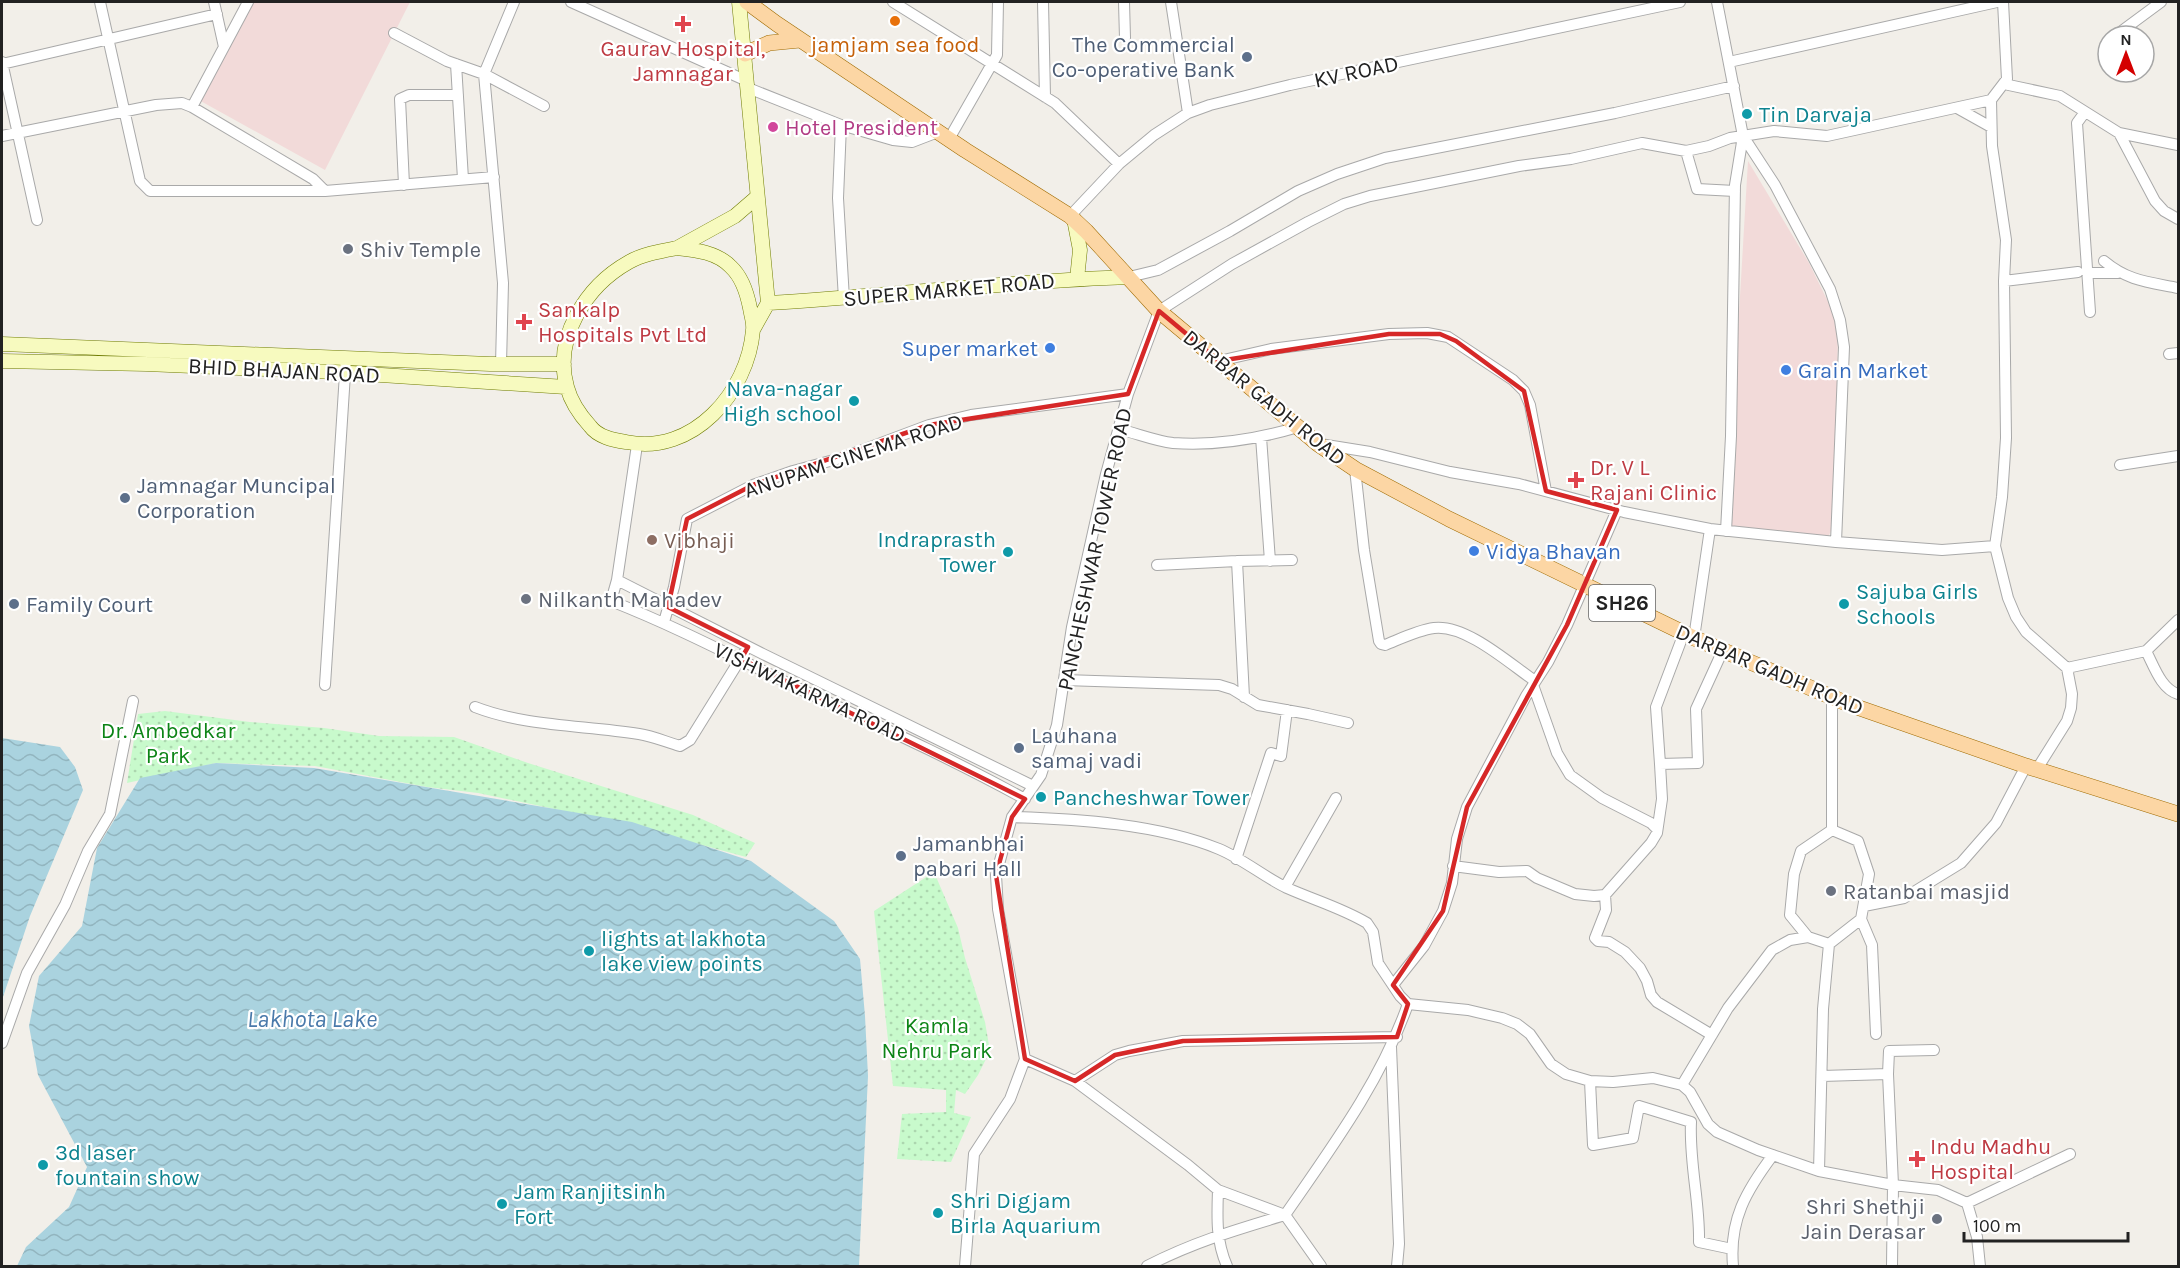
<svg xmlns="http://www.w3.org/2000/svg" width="2180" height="1268" font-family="Karla,sans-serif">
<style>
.commercial{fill:#f2dad9}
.park{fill:url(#park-dots)}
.water{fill:url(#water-waves)}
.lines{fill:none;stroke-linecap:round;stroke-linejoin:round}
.street-casing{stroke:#a9a9a9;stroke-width:12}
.secondary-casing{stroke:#707d05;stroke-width:15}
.primary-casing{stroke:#a06b00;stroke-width:16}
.street{stroke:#fff;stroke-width:10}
.secondary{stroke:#f7fabf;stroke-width:14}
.primary{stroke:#fcd6a4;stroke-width:15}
.marked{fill:none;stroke:#d62828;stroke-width:4.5;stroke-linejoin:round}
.food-dot{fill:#e8710a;stroke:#fff;stroke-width:2}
.health-dot{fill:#e0444e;stroke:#fff;stroke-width:2}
.service-dot{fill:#5c6f8a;stroke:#fff;stroke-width:2}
.culture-dot{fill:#0f9aa8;stroke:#fff;stroke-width:2}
.hotel-dot{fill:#d1479c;stroke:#fff;stroke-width:2}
.worship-dot{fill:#6b7280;stroke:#fff;stroke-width:2}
.shop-dot{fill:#3f7fe0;stroke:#fff;stroke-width:2}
.education-dot{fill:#8d6e63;stroke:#fff;stroke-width:2}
.labels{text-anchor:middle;stroke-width:4.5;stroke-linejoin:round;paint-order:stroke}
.shield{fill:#fff;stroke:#646464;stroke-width:1.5}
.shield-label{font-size:21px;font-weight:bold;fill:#222}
.food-label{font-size:22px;fill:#c56008;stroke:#fff}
.service-label{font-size:22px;fill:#4e5e75;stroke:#fff;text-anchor:start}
.health-label{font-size:22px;fill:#be3a42;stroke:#fff;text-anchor:start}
.street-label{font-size:22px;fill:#222;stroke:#fff}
.culture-label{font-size:22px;fill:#0d838f;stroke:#fff;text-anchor:start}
.hotel-label{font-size:22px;fill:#b23c85;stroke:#fff;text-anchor:start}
.worship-label{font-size:22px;fill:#5b616d;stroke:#fff;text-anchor:start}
.shop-label{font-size:22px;fill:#366cbe;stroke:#fff;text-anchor:start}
.education-label{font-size:22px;fill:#785e54;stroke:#fff;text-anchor:start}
.park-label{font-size:22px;fill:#0c8416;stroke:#fff}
.water-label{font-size:24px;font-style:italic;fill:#4a7aab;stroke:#fff}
</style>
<defs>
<pattern id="park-dots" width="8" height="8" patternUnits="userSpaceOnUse" patternTransform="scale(1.5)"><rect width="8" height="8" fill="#c8facc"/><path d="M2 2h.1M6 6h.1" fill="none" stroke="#acd6af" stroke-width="1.8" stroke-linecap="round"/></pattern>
<pattern id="water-waves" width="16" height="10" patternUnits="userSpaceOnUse" patternTransform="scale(1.5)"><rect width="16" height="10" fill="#aad3df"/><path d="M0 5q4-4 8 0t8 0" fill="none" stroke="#92b5bf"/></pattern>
</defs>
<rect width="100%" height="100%" fill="#f2efe9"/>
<!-- commercial -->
<path class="commercial" d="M253,2H410L325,170L197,99Z
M1748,161L1809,263L1838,322L1836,478L1832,529L1828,537L1726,533Z"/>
<!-- park -->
<path class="park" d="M165,711L250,722L324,728L379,736L454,737L528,763L693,815L755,843L746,857L621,823L478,793L427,787L315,766L216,763L127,783L138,714Z
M934,872L958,928L965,958L985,1022L990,1051L978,1075L965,1094L956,1090L954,1113L971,1117L951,1162L897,1159L902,1114L946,1112V1090L893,1086L874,911Z"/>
<!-- water -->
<path class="water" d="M2,738L60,747L75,767L83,790L30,916L2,1000Z
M216,763L314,768L632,822L751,861L834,921L860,959L865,1016L868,1076L859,1266H17L26,1247L69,1207L87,1167L38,1075L29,1026L39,976L82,926L97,848L140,778Z"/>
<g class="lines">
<defs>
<path id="street" d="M100,2L140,181L150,191H325L494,177
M214,2L224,47
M571,2L747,81
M893,2L1055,103L1119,164
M1043,2L1045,97
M1124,2L1125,38
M1171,2L1188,113
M1717,2L1743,136L1735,185L1731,436L1726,531
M394,33L447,61L484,74L544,106
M2119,33L2161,2
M2,62L37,220
M1729,62L1997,2
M2,64L217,14
M456,64L463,179
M2004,84L2060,96L2119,133L2155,201L2164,211L2178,219
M748,88L841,125L893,140L912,142L938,132
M1991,100L1992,146L2006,240L2004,281L2006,438L2002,497L1995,546L2008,598L2016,617L2026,632L2067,668L2072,694L2071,708L2067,721L2037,769
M192,107L248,2
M1957,108L1991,127
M2085,112L2077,123L2090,312
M841,125L838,198L844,299
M2119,133L2178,145
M2,136L156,105L182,103L192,107L313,179L325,191
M949,139L997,55L998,2
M1686,151L1697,189L1735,191
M404,185L400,99L409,95H458
M1070,216L1119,164L1154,135L1188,113L1210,105L1290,85L1680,2
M2104,261C2128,281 2148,282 2178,288
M2087,273H2118
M1129,277L1158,270L1230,231L1298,191L1337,174L1385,158L1615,113L1734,86
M2004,281L2078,272
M2169,354L2178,353
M1219,361L1271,349L1389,334L1427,333L1448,337L1513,380L1524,391L1530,405L1546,491
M501,364L503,283L484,74L514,2
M1118,429C1136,433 1155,441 1173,443C1215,446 1258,439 1298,427
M1261,437L1270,561
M1320,444L1370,452L1450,472L1519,484L1624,512L1710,529L1836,542L1844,347L1840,320L1830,289L1775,185L1743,136
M637,445L617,580L611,601C675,626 736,658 798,688C875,724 950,758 1025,799
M2120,465L2178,456
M1355,469L1364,550L1379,641L1381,644L1385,645C1400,639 1418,630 1434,628C1466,624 1510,664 1535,681
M1836,542L1942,550L1995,546
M1157,565L1237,561
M617,580L763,654L1033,786
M664,622L674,587L687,519L753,485L793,471L841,458L929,425L971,415L1128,394
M1684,633L1656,707L1660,764L1698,763L1696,709L1723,650
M1694,638L1710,529
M2146,651C2154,666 2161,689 2178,694
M2067,668L2146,651L2178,620
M1064,680L1219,685L1232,689L1258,705L1308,714L1348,723
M325,685L346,358
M1533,685L1557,753L1570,775L1602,798L1651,823L1657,829
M1832,696V830
M1244,697L1237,561L1292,560
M475,707C527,727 584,725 639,734C653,736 666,742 680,746L690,740L744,653
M1012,817C1078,819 1158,824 1219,849C1243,859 1264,877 1287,888C1314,900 1342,908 1367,923L1373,932L1378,963L1400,996L1408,1004L1468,1010L1502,1018L1517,1024L1530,1034L1551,1064L1566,1074L1590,1081L1613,1082L1653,1078L1682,1085L1690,1092L1708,1124L1717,1132L1758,1150L1819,1171L1893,1185L1892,1266
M1236,859L1271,753L1281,756L1287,710
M1453,866L1499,872L1527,871L1537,878L1575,894L1594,896L1605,895L1651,843L1657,833L1662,799L1660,764
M1285,887L1336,798
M1605,895L1606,910L1595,938L1598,941L1609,942L1625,952L1640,968L1647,981L1651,995L1657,1002L1712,1035
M1864,906L1904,898L1961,863L1996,823L2026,766
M1861,919L1872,945L1876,1034
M1829,944L1808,937L1790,915L1794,874L1801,851L1832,830
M1393,985L1424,946L1443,911L1452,883L1457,839L1467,807L1526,696L1548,662L1567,625L1617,510
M2,1043L27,973L65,905L88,851L110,814L133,701
M1391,1047L1399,1244L1397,1266
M1025,1059L1075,1081L1188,1165L1218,1190L1285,1215C1332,1147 1381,1081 1408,1004
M1888,1074L1893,1185L1938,1190L1967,1203L1977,1237L1980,1266
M1822,1076L1888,1074L1889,1051L1934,1050
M1075,1081L1115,1055L1129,1051L1183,1041L1397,1037
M1590,1081L1593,1145L1633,1138L1639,1106L1691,1122C1689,1163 1700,1202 1699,1242L1732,1249
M1682,1085L1728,1008L1772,950L1790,940L1808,937
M1819,1171L1823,1009L1829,944L1861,919L1869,874L1858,841L1832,830
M1218,1190C1217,1218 1216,1241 1227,1266
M1967,1203L2070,1154
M965,1266L974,1154L1010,1099L1025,1059L998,909L996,875L1012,817L1041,775L1057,725L1072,627L1106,474L1128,394L1159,311L1232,264L1308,222L1344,204L1370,196L1519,166L1571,159L1642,143L1686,151L1709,146L1730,138L1774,131L1827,136L1991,100L2007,79L2003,2
M1147,1266C1194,1242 1235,1230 1285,1215L1321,1266
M1733,1266C1729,1220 1746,1191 1773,1155"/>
<path id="secondary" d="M739,2L768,303L754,328
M1074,219L1080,250L1077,279
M677,248C695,250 717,252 731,267C742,277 747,293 750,308C751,315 754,323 753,330C748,392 693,456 626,442C613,440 598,437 590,426C580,415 571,402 567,387C553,338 586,286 629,262C643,254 661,251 677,248Z
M677,248L735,216L757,197
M768,303C889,296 1009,281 1129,277
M2,344L490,364H564
M2,361L146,364L335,372L566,387"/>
<path id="primary" d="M747,2L777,24L965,150L1070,216L1086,231L1159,311L1318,444L1355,469L1449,519L1694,638L1848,704L2026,766L2178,814
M745,54L769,43L800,40"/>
</defs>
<!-- street casing -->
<use href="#street" class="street-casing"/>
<!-- secondary casing -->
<use href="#secondary" class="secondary-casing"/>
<!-- primary casing -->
<use href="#primary" class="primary-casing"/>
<!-- street -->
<use href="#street" class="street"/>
<!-- secondary -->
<use href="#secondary" class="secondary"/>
<!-- primary -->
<use href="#primary" class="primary"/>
</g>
<!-- marked area -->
<path class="marked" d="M1159,311L1219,361L1389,334H1440L1456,341L1524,391L1546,491L1617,510L1567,625L1467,807L1443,911L1393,985L1408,1004L1397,1037L1183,1041L1115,1055L1075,1081L1025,1059L996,875L1012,817L1025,799L741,659L748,647L668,607L687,519L753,485L929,425L1128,394Z"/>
<!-- markers -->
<circle class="food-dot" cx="895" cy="21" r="6"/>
<g class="health-dot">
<path d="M680 15h6v6h6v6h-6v6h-6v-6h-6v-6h6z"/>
<path d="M521 313h6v6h6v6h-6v6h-6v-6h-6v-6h6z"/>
<path d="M1573 471h6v6h6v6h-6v6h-6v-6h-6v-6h6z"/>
<path d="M1914 1150h6v6h6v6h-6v6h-6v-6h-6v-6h6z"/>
</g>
<g class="service-dot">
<circle cx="1247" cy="57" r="6"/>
<circle cx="125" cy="498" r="6"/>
<circle cx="14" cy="604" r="6"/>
<circle cx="1019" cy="748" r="6"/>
<circle cx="901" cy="856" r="6"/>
</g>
<g class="culture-dot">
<circle cx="1747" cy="114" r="6"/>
<circle cx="854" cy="401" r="6"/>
<circle cx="1008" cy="552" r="6"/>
<circle cx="1844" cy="604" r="6"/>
<circle cx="1041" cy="797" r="6"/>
<circle cx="589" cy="951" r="6"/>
<circle cx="43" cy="1165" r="6"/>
<circle cx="502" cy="1204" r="6"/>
<circle cx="938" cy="1213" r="6"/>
</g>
<circle class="hotel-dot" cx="773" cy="127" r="6"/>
<g class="worship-dot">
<circle cx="348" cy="249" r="6"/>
<circle cx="526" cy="599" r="6"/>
<circle cx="1831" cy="891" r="6"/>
<circle cx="1937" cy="1219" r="6"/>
</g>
<g class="shop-dot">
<circle cx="1050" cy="348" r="6"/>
<circle cx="1786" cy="370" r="6"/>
<circle cx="1474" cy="551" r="6"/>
</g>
<circle class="education-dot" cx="652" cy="540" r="6"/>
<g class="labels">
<!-- shield labels -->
<rect class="shield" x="1589" y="585" width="66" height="36" rx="4.5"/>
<g class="shield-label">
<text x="1622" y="610">SH26</text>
</g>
<!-- food labels -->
<g class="food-label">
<text x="895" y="52">jamjam sea food</text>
</g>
<!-- service labels -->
<g class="service-label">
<text x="1235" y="52" text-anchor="end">The Commercial<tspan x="1235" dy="25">Co-operative Bank</tspan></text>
<text x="137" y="493">Jamnagar Muncipal<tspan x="137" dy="25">Corporation</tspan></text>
<text x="26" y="612">Family Court</text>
<text x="1031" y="743">Lauhana<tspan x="1031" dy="25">samaj vadi</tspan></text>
<text x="913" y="851">Jamanbhai<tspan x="913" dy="25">pabari Hall</tspan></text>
</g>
<!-- health labels -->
<g class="health-label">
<text x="683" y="56" text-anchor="middle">Gaurav Hospital,<tspan x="683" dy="25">Jamnagar</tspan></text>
<text x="538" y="317">Sankalp<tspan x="538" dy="25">Hospitals Pvt Ltd</tspan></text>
<text x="1590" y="475">Dr. V L<tspan x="1590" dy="25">Rajani Clinic</tspan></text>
<text x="1930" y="1154">Indu Madhu<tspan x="1930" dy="25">Hospital</tspan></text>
</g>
<!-- street labels -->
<g class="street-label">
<text transform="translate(1356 71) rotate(-12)" y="8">KV ROAD</text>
<text transform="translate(949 289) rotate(-5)" y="8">SUPER MARKET ROAD</text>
<text transform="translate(284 370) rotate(3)" y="8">BHID BHAJAN ROAD</text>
<text transform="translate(1265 397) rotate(39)" y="8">DARBAR GADH ROAD</text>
<text transform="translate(853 455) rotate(-18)" y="8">ANUPAM CINEMA ROAD</text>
<text transform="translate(1094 549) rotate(-78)" y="8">PANCHESHWAR TOWER ROAD</text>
<text transform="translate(1770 669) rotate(23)" y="8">DARBAR GADH ROAD</text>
<text transform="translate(810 692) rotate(25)" y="8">VISHWAKARMA ROAD</text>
</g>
<!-- culture labels -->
<g class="culture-label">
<text x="1759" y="122">Tin Darvaja</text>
<text x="842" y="396" text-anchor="end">Nava-nagar<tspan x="842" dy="25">High school</tspan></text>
<text x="996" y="547" text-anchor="end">Indraprasth<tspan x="996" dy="25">Tower</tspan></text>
<text x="1856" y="599">Sajuba Girls<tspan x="1856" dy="25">Schools</tspan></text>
<text x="1053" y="805">Pancheshwar Tower</text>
<text x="601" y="946">lights at lakhota<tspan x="601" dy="25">lake view points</tspan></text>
<text x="55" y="1160">3d laser<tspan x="55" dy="25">fountain show</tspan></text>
<text x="514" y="1199">Jam Ranjitsinh<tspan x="514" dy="25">Fort</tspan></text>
<text x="950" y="1208">Shri Digjam<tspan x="950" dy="25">Birla Aquarium</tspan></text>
</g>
<!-- hotel labels -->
<g class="hotel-label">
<text x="785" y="135">Hotel President</text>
</g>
<!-- worship labels -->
<g class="worship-label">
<text x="360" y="257">Shiv Temple</text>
<text x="538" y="607">Nilkanth Mahadev</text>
<text x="1843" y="899">Ratanbai masjid</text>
<text x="1925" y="1214" text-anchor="end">Shri Shethji<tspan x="1925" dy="25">Jain Derasar</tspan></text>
</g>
<!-- shop labels -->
<g class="shop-label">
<text x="1038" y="356" text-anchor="end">Super market</text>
<text x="1798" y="378">Grain Market</text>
<text x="1486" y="559">Vidya Bhavan</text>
</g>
<!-- education labels -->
<g class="education-label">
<text x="664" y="548">Vibhaji</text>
</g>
<!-- park labels -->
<g class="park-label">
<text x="168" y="738">Dr. Ambedkar<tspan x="168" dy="25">Park</tspan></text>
<text x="937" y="1033">Kamla<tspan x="937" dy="25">Nehru Park</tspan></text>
</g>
<!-- water labels -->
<g class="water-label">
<text x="312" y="1027">Lakhota Lake</text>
</g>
</g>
<!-- border -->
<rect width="2180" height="1268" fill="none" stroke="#222222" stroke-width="6"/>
<!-- north arrow -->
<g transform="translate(2126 54)"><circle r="28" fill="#ffffff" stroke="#a7a7a7" stroke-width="1.5"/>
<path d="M0-4.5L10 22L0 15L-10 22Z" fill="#d40000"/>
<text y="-9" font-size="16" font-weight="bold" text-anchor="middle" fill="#222222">N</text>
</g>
<!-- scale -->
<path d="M1964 1232v9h164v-9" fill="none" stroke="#222222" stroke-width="3"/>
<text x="1973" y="1232" font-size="18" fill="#222222" stroke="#ffffff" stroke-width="4.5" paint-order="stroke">100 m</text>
</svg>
